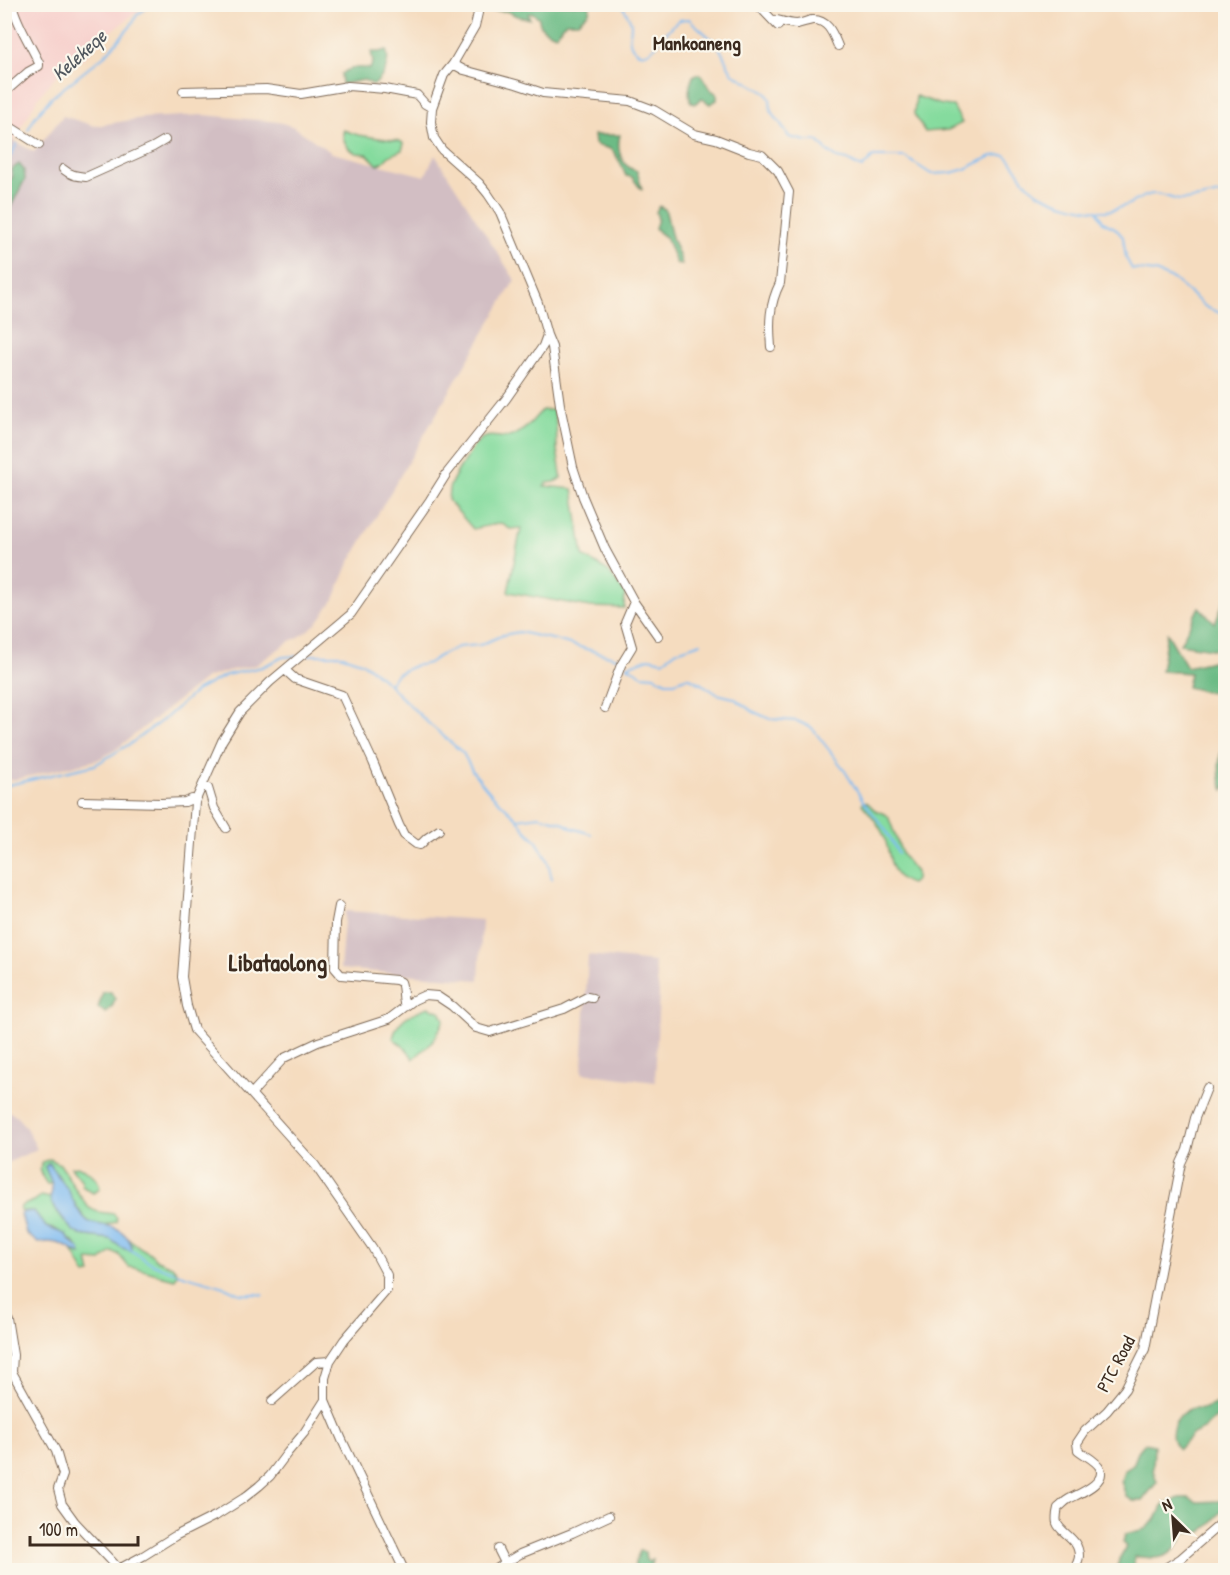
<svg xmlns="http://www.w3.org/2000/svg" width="1230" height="1575" font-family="'Patrick Hand',sans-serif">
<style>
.built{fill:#f7d0cc}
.industrial{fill:#d2bec3}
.green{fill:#85db9e;stroke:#60825e;stroke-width:1.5}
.forest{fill:#6cbb85;stroke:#547252;stroke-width:1.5}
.water{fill:#7fbbf1;stroke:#5d7288;stroke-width:1.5}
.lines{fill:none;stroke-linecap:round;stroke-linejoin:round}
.stream{stroke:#7fbbf1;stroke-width:2}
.street-casing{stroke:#7c6856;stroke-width:10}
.street{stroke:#fff;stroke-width:8}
.labels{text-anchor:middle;stroke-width:4.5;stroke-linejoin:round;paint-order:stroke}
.street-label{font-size:18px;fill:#3b2a1e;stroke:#fbf7ec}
.neighbourhood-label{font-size:20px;font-weight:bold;fill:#3b2a1e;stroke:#fbf7ec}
.water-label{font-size:20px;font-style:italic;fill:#4f565d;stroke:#fbf7ec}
.district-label{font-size:24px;font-weight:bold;fill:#3b2a1e;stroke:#fbf7ec}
</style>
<rect width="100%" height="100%" fill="#fbf7ec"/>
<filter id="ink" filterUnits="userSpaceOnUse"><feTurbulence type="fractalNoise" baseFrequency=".0167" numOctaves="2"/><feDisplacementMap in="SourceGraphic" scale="12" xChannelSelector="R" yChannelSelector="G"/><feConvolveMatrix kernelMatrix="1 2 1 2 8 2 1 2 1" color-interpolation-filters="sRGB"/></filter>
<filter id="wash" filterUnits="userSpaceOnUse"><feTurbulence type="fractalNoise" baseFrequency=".008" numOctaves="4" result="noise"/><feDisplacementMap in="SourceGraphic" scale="24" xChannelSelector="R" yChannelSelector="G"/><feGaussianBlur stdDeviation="1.35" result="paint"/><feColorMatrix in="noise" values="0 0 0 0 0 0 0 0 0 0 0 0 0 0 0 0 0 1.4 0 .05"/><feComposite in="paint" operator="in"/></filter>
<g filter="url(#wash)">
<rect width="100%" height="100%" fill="#f5dcbf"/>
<!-- built -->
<path class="built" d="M4,5H143L138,11L112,31L84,58L55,77L38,98L14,140L5,135Z"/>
<!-- industrial -->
<path class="industrial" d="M204,115L279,122L294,127L332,153L425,176L435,155L515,280L349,563L334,599L316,624L299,637L290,641L256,665L227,671L206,678L115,750L97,760L13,780L4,779V135L34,152L63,116L95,126L143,118Z
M345,911L482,920L479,980L340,969Z
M588,955L654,962L659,992L655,1082L582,1073Z
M4,1108L16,1116L25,1126L37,1149L5,1164Z"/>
<!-- green -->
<path class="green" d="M916,96L942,105L953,106L962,123L948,130L925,132L914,114Z
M343,130L358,135L400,141L404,144L402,150L389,156L383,162L378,165L367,154L356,153L349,149L343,139Z
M542,410H553C558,423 556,435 557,449C558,459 561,468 561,478L555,482L547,483L544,486L573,489L583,556L607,570L625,593L624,608L590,607L508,592L521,528L510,529L501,523L473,529L448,500C449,495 448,490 450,486C454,476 473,445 481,439C491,433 500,439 509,437C523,434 533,420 542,410Z
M864,802H866C870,804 871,807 874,809C878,812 884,813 888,816L901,851L903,856L916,872V880L911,884C886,877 892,850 882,832C877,821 869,813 862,804Z
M428,1007L440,1011L444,1019C436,1040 430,1045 413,1059C407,1047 403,1047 393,1038C398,1018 410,1014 428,1007Z
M50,1159L60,1164L78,1193L89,1208L98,1212L114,1214L117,1218L116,1222C86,1233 80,1212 68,1191C62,1181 55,1172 49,1163L45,1167L52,1184H47C42,1177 38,1171 42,1162Z
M77,1166C87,1170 99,1177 100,1189L93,1193L82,1186V1181L71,1167Z
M41,1196L50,1198L54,1208L72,1230L80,1235L110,1239L122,1248L132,1247L129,1239L141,1248L150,1253L157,1260L172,1266L178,1273L175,1279C159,1276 145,1269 129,1267L118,1254L112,1252L101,1261L88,1260L91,1274L86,1275L73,1252L80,1254L76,1244L57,1230L46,1227L34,1211H20L21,1206L34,1201Z"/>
<!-- forest -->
<path class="forest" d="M481,5V4L590,5L589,12L578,22H566L556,35C546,31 539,29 539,18L533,13L528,14L530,19L517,16L506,11H482Z
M386,50C391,63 384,76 374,85L364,80L342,84L341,74C350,67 359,67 370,69L373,61L371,52H379Z
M697,74L701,75L710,89L717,94V100L710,104L701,98L695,104L691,102C687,93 690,85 693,76Z
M594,135H620C616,149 621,167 637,171L642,189L640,188L632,177L626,176C623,170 617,152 610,149C604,146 600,148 595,144Z
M19,164L24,170L25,179L5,218V202L8,181L13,177L11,170Z
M659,206L665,209C668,218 669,228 672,237C675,247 680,255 682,265L676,263L666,237L659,233L655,228L658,219L656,212Z
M1225,598V646L1218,650L1180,644L1199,607L1215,623Z
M1167,633L1187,667L1216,660L1225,659V696L1187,687L1190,673L1161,671Z
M1225,731L1226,786L1224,790C1215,773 1221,750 1225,731Z
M103,992H111L115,999L113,1005L106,1013L98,1008Z
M1219,1403H1225V1412L1211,1421L1204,1429L1193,1434L1179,1449C1165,1438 1175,1414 1190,1409C1195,1407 1200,1409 1205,1408C1209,1407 1214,1404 1219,1403Z
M1145,1443L1154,1445L1153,1470L1157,1482L1142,1501H1133L1126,1496L1121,1481L1124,1471L1133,1465L1139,1450Z
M1225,1497V1508L1202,1532H1184C1180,1547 1170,1558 1153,1558C1146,1558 1141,1556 1134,1557V1570H1113L1118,1565L1119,1559L1126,1547L1123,1543L1125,1534L1145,1529L1156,1519L1162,1507L1165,1504L1179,1498H1189L1197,1502L1219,1501Z
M640,1551L645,1552L646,1560L649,1562L653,1560L652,1564L647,1570H634L635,1562Z"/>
<!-- water -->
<path class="water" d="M49,1163C55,1172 62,1181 68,1190C74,1201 78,1215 89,1222C95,1225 101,1224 108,1226C120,1228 132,1238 132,1251L122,1248L110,1239L80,1235L72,1230L52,1204L50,1198L52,1191V1184L45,1167Z
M34,1211L46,1227L65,1234L69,1240L80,1249L81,1254C73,1252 70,1248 63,1245C55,1241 47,1242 38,1243L26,1233L21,1214L24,1212Z"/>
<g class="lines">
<!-- stream -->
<path class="stream" d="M443,4L445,6L468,5
M620,4C624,8 631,19 631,25C631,33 627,41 633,48C650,69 667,24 680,20C683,19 686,19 689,19L718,45L732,73L766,93L770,99L771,112L781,124L789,137L806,141H818L827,151L837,158L847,160L862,168L873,157H905L931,174L951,173L965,169L992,156L1005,155C1019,166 1021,183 1038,193C1055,202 1085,211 1105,211C1112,211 1120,207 1127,205C1134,202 1146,194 1153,194C1161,193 1171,199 1180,200C1196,201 1210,195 1226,193
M28,130L35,117L51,98L105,55L130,27L137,15L152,4
M4,177L9,159L17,144
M1097,210L1103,222L1115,228L1123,237L1126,258L1132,269L1155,272L1173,279L1207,308L1226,315
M305,655H340L361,662L370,668L389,684L396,692L426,721L463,753L473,772L492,795L518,819L539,816L561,822L572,828L591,834
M627,666L642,675L654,676L666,682H675L688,677L705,686L717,694L734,698L752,711L770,719L797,721L812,728L843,768L864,802L885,829L898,853
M627,666L649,658L663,661L677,651L701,643
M389,684L397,674L416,665H421L429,663L439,656L458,647L480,645L503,635L519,632L556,640L620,659
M4,786L95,765L133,742L168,716L196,691L226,675L262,667L283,657L296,656
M518,819L525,830L536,840L547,859L552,879
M130,1249C159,1273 189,1275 224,1287C229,1288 235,1293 241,1294C248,1295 255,1293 263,1295"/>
</g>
</g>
<g filter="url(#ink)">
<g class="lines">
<defs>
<path id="street" d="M757,4L778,26
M774,22L777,20C784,22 790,24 797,24C802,23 807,21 812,20C828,19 833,34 838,46
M453,64L464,70L516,84L543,93L630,101L654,110L694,134L716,139L749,152L762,155L778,171L789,192L780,283C769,305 769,323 771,347
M183,91L266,89L301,94L348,86L385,89L417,95L425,104L432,108
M4,93L28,72L39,66V63C30,43 17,25 12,4
M4,123L39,145
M63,169C70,175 76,176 86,177L153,147L165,140
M547,335L552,347L560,405L573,467L583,497L605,549L634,602L658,636
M285,670L295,679L342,695L373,762L399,825L404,835L416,844L420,845L427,838L439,830
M605,708L621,665L632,647L625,623L634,602
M203,786L208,788L214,808L226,828
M82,801L161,803L185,802L192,799L195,802
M339,906L336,922L335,968L341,975L396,980L401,982C404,990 402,998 405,1007
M252,1093L284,1058L318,1042L389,1019L414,1000L425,995L437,996L452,1006L476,1028L490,1032L564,1009L587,997L592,998
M7,1318L13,1355L12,1372L56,1451L63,1475L58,1489L62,1504L75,1522L119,1569
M272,1401L316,1362L330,1361
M505,1563L520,1554L572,1533L609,1516
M117,1570L143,1556L175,1536L217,1515L244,1498L259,1486L270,1476L288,1452L304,1433L325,1400
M404,1570L342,1440L325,1400V1378L330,1361L344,1340L387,1290V1275L372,1247L315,1165L194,1030L187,1006L182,977L195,802L222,741L240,712L270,682L351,614L430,500L447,473L506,399L543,346L547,335L538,303L500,212L488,194L479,183L442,150L434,138L431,122L432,108L444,75L453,64L475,26L478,13L476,4
M495,1570L505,1563L498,1549
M1074,1570C1076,1566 1079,1560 1079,1556C1079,1538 1060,1533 1057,1523C1056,1519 1057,1512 1058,1508C1062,1505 1065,1501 1069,1499C1078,1494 1107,1483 1100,1468C1097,1461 1084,1455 1078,1450L1077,1443L1085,1431L1107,1411L1125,1389L1145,1349L1181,1163L1187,1150L1195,1118L1207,1088
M1162,1570L1180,1559L1226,1519"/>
</defs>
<!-- street casing -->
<use href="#street" class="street-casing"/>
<!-- street -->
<use href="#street" class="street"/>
</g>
</g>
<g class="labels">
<!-- street labels -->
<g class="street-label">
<text transform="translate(1116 1364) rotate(-62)" y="6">PTC Road</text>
</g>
<!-- neighbourhood labels -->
<g class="neighbourhood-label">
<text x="697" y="50">Mankoaneng</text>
</g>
<!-- water labels -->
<g class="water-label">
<text transform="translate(79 55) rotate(-42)" y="7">Kelekeqe</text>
</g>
<!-- district labels -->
<g class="district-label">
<text x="278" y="971">Libataolong</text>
</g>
</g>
<!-- margin -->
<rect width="1230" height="1575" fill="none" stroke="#fbf7ec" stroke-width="24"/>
<!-- north arrow -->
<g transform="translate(1173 1518) rotate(335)" stroke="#fbf7ec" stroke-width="4.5" paint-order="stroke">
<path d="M0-4.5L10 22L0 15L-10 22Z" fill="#3b2a1e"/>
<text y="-9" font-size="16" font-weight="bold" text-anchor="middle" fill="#3b2a1e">N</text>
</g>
<!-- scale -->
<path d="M30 1536v9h108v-9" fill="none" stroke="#3b2a1e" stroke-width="3"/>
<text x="39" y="1536" font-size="18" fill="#3b2a1e" stroke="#fbf7ec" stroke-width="4.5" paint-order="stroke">100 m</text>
</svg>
